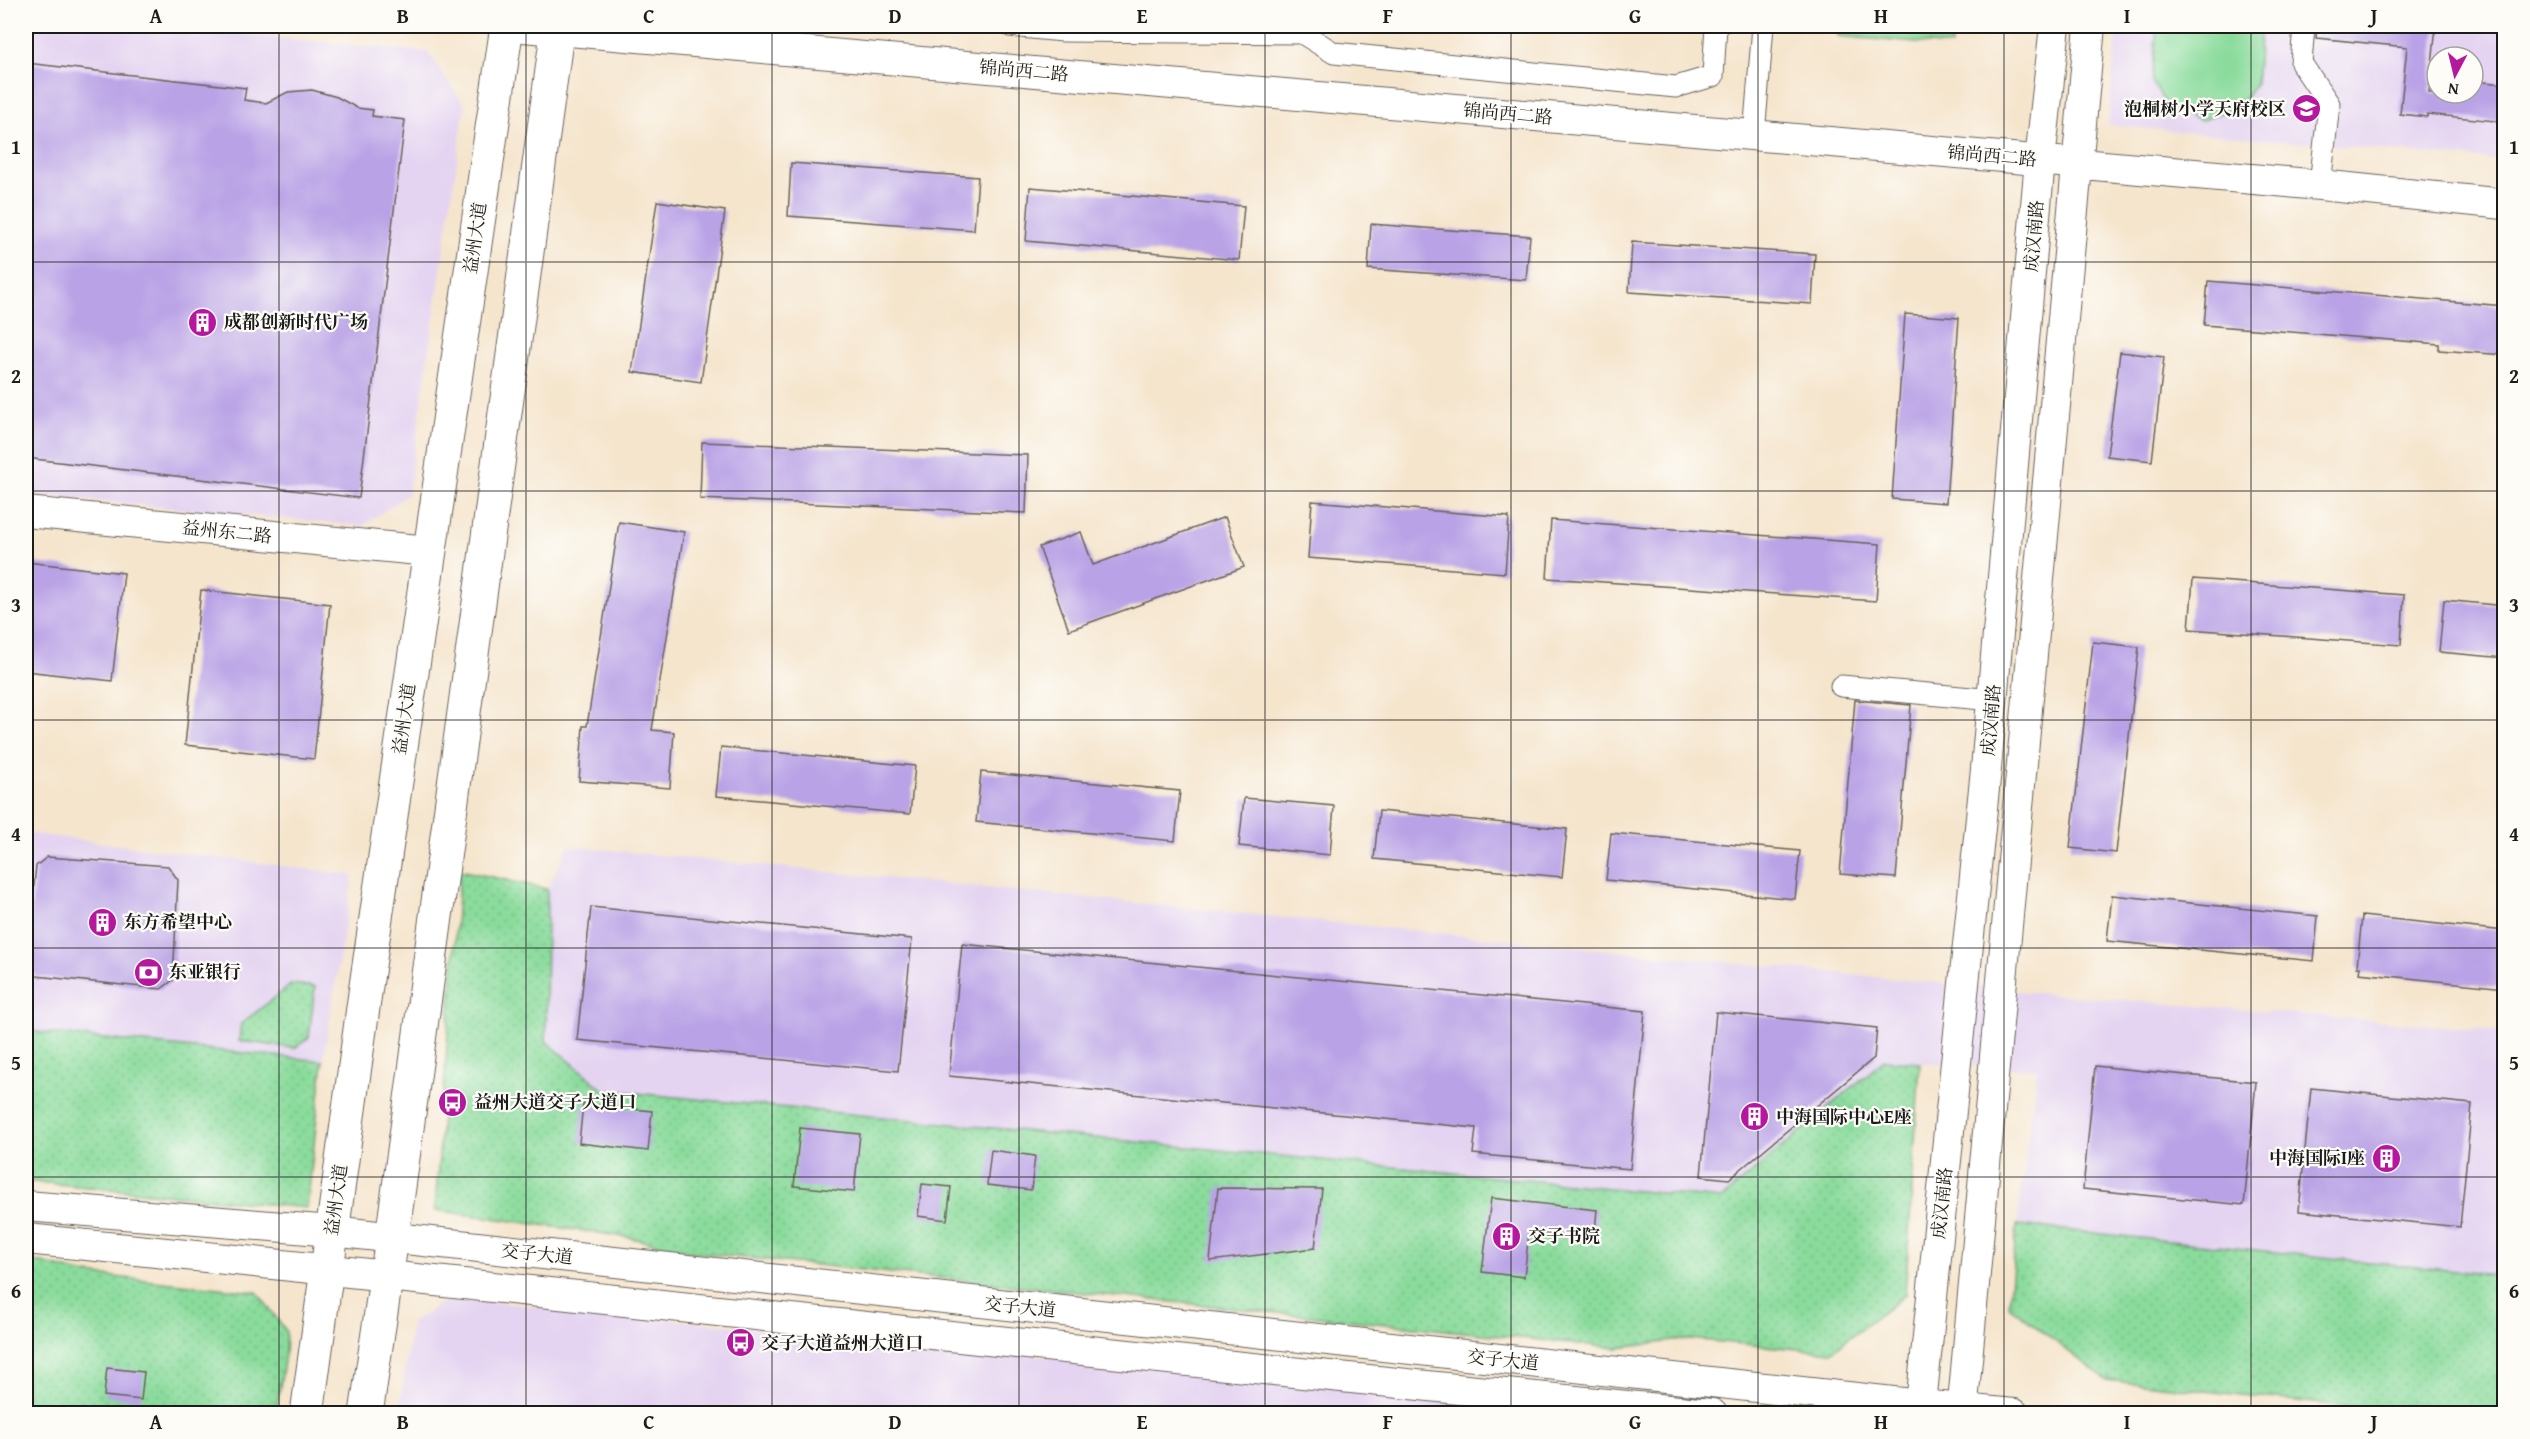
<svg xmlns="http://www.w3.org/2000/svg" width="2530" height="1439" font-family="'Gentium Book Plus','Noto Serif SC',serif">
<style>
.built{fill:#e4d3f1;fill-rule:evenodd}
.green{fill:url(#green-dots);stroke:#537c5c;stroke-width:1.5}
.pitch{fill:#8adb9c;stroke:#537c5c;stroke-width:1.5}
.building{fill:#b9a2e6}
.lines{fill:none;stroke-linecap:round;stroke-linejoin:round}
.street-casing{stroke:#68625a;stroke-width:23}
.secondary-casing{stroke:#68625a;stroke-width:32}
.primary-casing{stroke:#68625a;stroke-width:35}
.street{stroke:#fff;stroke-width:21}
.secondary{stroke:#fff;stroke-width:30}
.primary{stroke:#fff;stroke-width:33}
.grid{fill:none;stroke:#1c1c1c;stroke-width:1.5;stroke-opacity:0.55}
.labels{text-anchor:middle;stroke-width:4.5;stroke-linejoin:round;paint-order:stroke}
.street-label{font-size:18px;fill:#1c1c1c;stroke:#fdfcf7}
.poi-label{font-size:18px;font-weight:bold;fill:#1c1c1c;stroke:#fdfcf7;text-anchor:start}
.neatline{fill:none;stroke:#1c1c1c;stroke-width:2}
.grid-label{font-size:20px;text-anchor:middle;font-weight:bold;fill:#1c1c1c}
</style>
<defs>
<pattern id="green-dots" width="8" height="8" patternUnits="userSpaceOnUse" patternTransform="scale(1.5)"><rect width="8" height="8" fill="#8adb9c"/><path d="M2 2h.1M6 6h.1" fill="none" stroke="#76bb86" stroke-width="1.8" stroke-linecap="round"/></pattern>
</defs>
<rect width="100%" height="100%" fill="#fdfcf7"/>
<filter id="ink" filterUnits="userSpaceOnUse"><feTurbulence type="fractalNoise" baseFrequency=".0167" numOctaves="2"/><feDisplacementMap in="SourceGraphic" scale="12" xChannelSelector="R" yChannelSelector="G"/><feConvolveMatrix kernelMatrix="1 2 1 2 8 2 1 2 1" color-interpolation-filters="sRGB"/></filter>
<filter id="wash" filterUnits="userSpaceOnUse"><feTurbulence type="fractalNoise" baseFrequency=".008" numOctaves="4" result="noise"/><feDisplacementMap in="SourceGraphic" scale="24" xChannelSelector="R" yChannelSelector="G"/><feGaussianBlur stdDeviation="1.35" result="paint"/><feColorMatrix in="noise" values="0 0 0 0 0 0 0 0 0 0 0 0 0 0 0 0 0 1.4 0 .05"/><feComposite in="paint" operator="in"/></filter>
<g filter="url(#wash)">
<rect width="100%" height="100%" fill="#f5e5cd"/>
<!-- built -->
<path class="built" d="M26,26H154L428,52L465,106L408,494L363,526L26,494Z
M2118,26H2504V161L2108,125ZM2437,57H2473V93H2437Z
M26,833L353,875L323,1061L26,1031Z
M568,846L2037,993L2504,1031V1276L2017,1225L2037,1069L1883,1060L1721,1199L604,1090L546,1041L547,889Z
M450,1298L1560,1406L1585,1414H399L412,1322Z"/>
<!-- green -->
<path class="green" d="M460,870L547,889L546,1041L604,1090L1721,1199L1884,1060L1920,1063L1905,1295L1831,1352L1689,1339L1618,1348L690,1252L627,1237L435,1210Z
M292,984L315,987L309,1037L295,1048L239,1041L241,1024Z
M26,1031L323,1061L307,1208L26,1181Z
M2017,1225L2504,1276V1413H2405L2106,1380L2009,1306Z
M26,1259L86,1274L257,1292L286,1331L285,1354L276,1413H26Z"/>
<!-- pitch -->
<path class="pitch" d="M1839,26H1953L1951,46L1838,36Z
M2157,26H2261L2256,84L2238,107L2202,120L2168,108L2152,82Z"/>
<g id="blocks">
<!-- building -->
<path class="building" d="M2317,26H2436L2429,93H2473V81L2505,84V122L2427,114V117L2400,114L2407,47L2316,38Z
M26,63L246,88L244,100L266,103L288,92L312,90L337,97L357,108L373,110L372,116L405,120L359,498L26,458Z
M791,163L978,177L974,230L788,216Z
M1030,187L1244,206L1239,260L1026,241Z
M657,201L725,211L701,382L632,372Z
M1371,224L1530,236L1526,280L1368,269Z
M1632,242L1815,254L1812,304L1629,292Z
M2208,281L2505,306V355L2439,350V344L2204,325Z
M1905,314L1959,318L1946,503L1892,499Z
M2120,352L2164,357L2152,461L2107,456Z
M702,442L1028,455L1026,513L700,499Z
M1312,501L1509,517L1505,573L1308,558Z
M1225,517L1244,567L1069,630L1039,547L1081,532L1093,565Z
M1551,520L1880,544L1876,601L1547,578Z
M619,522L684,532L652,730L674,732L670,788L579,781L583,726H587Z
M26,562L124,573L112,681L26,671Z
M2193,579L2404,595L2401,645L2189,629Z
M201,590L330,604L314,759L185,745Z
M2444,600L2505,606V658L2439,652Z
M2093,642L2139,647L2116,853L2070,848Z
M1855,700L1911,705L1896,878L1840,874Z
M721,747L915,766L910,814L716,796Z
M981,772L1180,791L1175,841L976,822Z
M1244,798L1334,806L1330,855L1239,846Z
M1379,811L1567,829L1562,877L1374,859Z
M1611,833L1800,851L1795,899L1606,880Z
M47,857L168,866L178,880L173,980L161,989L36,976L26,964L36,866Z
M2112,895L2318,916L2314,961L2107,941Z
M591,907L912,939L898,1071L577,1040Z
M2362,916L2505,931V988L2359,973L2360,967H2357Z
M962,944L1645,1011L1630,1169L1473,1154L1476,1128L949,1076Z
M1716,1012L1877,1028L1874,1058L1729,1179L1701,1176Z
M2095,1066L2256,1082L2244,1205L2083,1189Z
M2311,1088L2472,1104L2460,1227L2299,1211Z
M583,1104L652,1111L648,1151L579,1143Z
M800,1128L860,1134L854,1192L794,1186Z
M991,1150L1035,1156L1031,1190L987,1185Z
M922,1184L951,1187L947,1220L918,1216Z
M1218,1188L1322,1189L1315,1248L1210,1261Z
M1491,1198L1597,1210L1594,1240L1529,1232L1524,1277L1482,1272Z
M107,1368L144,1372L141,1400L104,1396Z"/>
</g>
</g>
<g filter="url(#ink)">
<use href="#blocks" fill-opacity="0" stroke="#68625a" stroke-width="1.5"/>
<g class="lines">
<defs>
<path id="street" d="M1010,26L1063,31L1302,33L1334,53L1676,87L1713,76L1716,26
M2304,26L2301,63L2329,104L2320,185
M1754,135L1763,26
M1841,686L1993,700"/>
<path id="secondary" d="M512,26L2320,185L2504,204
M26,512L429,551
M26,1206L332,1231L1921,1405L2014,1414
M26,1239C588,1294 1149,1361 1712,1414
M1920,1414L1986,769L2040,160L2055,26
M1962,1414L2090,26"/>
<path id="primary" d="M307,1414L366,986L507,26
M366,1414L392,1238L558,26"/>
</defs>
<!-- street casing -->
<use href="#street" class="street-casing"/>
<!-- secondary casing -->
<use href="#secondary" class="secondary-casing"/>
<!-- primary casing -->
<use href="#primary" class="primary-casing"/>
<!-- street -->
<use href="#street" class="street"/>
<!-- secondary -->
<use href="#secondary" class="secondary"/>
<!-- primary -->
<use href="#primary" class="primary"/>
</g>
</g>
<!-- grid -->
<path class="grid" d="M279,26V1414M526,26V1414M772,26V1414M1019,26V1414M1265,26V1414M1511,26V1414M1758,26V1414M2004,26V1414M2251,26V1414M26,262H2504M26,491H2504M26,720H2504M26,948H2504M26,1177H2504"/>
<!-- icons -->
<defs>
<symbol id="school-disc" viewBox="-11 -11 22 22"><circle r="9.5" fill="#b5179e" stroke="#fdfcf7"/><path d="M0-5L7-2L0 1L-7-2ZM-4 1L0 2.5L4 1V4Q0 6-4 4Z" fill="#fff"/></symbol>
<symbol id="building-disc" viewBox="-11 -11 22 22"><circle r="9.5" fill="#b5179e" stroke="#fdfcf7"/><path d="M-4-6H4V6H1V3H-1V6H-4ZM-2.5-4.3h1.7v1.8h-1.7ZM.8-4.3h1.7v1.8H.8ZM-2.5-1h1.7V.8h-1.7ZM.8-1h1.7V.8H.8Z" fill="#fff"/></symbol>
<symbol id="bank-disc" viewBox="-11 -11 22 22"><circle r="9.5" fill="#b5179e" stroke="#fdfcf7"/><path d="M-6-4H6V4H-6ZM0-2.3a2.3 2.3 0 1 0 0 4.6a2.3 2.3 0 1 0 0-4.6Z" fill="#fff"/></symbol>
<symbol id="bus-disc" viewBox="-11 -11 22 22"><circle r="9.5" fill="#b5179e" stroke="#fdfcf7"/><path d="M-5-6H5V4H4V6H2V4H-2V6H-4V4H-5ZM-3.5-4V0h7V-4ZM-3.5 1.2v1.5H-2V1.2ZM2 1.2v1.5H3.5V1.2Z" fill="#fff"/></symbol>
</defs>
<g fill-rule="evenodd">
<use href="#school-disc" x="2290" y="92" width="33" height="33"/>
<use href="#building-disc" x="186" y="306" width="33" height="33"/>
<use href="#building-disc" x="86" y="906" width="33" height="33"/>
<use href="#bank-disc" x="132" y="956" width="33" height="33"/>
<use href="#bus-disc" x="436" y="1086" width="33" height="33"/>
<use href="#building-disc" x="1738" y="1100" width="33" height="33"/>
<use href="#building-disc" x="2370" y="1142" width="33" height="33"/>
<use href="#building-disc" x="1490" y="1220" width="33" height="33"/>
<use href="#bus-disc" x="724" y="1326" width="33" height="33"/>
</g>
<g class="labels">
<!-- street labels -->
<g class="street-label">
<text transform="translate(1024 71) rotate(5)" y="6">锦尚西二路</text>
<text transform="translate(1508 114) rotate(5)" y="6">锦尚西二路</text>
<text transform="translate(1992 156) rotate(5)" y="6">锦尚西二路</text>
<text transform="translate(2034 236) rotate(-85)" y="6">成汉南路</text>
<text transform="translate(475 238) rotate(-82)" y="6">益州大道</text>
<text transform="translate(227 532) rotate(6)" y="6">益州东二路</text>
<text transform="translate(404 719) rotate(-82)" y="6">益州大道</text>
<text transform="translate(1991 720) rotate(-85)" y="6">成汉南路</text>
<text transform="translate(336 1200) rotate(-82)" y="6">益州大道</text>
<text transform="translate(1942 1203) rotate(-84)" y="6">成汉南路</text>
<text transform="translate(537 1254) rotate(6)" y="6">交子大道</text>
<text transform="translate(1020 1307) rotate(6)" y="6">交子大道</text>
<text transform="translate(1503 1360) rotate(6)" y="6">交子大道</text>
</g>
<!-- poi labels -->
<g class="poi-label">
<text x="2286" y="115" text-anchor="end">泡桐树小学天府校区</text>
<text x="224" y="328">成都创新时代广场</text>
<text x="124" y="928">东方希望中心</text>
<text x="169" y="978">东亚银行</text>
<text x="474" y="1108">益州大道交子大道口</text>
<text x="1776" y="1123">中海国际中心E座</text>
<text x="2365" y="1164" text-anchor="end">中海国际I座</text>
<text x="1528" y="1242">交子书院</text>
<text x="761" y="1349">交子大道益州大道口</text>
</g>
</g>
<!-- margin -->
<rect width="2530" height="1439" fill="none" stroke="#fdfcf7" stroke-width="66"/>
<!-- north arrow -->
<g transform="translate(2455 75) rotate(187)"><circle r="28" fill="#fdfcf7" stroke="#a3a29f" stroke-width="1.5"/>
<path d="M0-4.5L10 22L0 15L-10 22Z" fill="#b5179e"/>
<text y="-9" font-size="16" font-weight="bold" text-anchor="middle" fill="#1c1c1c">N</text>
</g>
<rect x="33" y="33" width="2464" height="1373" class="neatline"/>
<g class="grid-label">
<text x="156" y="23">A</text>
<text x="403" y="23">B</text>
<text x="649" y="23">C</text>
<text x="895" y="23">D</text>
<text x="1142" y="23">E</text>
<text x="1388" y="23">F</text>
<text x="1635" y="23">G</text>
<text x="1881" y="23">H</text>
<text x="2127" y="23">I</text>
<text x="2374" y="23">J</text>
<text x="16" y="154">1</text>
<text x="2514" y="154">1</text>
<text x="16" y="383">2</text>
<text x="2514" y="383">2</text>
<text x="16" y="612">3</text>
<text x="2514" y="612">3</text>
<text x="16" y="841">4</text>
<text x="2514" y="841">4</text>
<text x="16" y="1070">5</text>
<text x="2514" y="1070">5</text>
<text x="16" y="1298">6</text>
<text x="2514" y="1298">6</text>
<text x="156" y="1429">A</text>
<text x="403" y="1429">B</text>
<text x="649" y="1429">C</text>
<text x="895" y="1429">D</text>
<text x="1142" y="1429">E</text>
<text x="1388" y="1429">F</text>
<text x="1635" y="1429">G</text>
<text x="1881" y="1429">H</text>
<text x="2127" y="1429">I</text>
<text x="2374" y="1429">J</text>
</g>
</svg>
